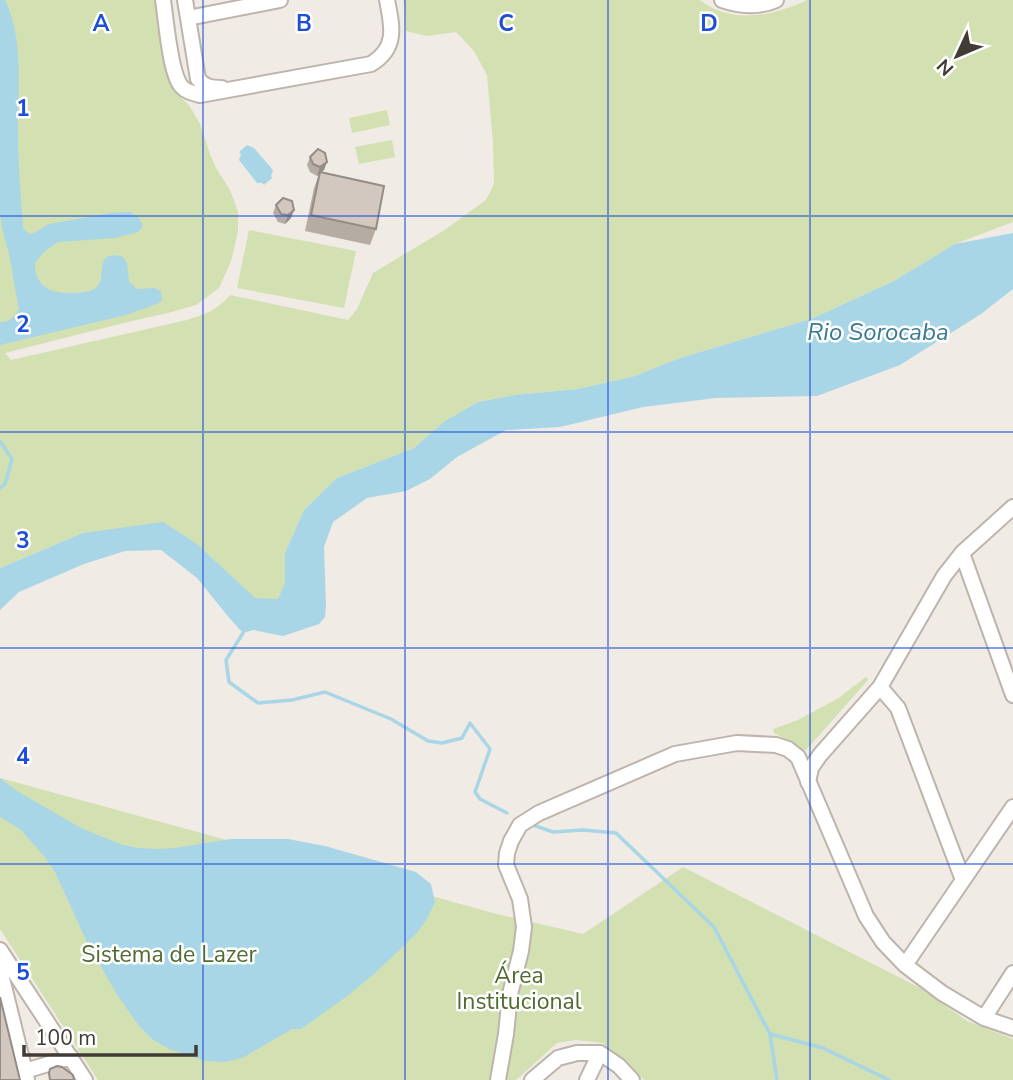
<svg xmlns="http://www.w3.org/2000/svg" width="1013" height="1080" font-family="'Nunito Sans',sans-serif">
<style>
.green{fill:#d2e0b2}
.water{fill:#a8d6e6}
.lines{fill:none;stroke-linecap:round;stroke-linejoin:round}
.stream{stroke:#a8d6e6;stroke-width:3.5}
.minor-casing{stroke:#bdb4ac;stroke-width:18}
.minor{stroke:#fff;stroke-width:14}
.wall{fill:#b5aca4}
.shaded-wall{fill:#948c86}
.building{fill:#d3c8bf;stroke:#948c86;stroke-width:2}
.grid{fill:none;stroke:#1d4ed8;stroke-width:2;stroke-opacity:0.55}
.labels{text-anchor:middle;stroke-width:5;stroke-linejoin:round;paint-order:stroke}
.park-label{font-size:23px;fill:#506b30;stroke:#fff}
.water-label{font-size:24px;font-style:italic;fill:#397991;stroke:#fff}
.grid-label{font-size:23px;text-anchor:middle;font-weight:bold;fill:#1d4ed8;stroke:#fff;stroke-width:5;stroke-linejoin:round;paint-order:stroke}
</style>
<rect width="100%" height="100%" fill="#f0ebe5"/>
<!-- green -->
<path class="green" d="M0,0H155L168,79L178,95L189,105L200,124L210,154L216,168L230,190L238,212V232L231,261L219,288L196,305L168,313L132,321L5,353L11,360L187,320C204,315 219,309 230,295L348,320L357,309L373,273L443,231L486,200L494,184L493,142L487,75L474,51L456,32L427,36L406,31L405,10L403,0H700C731,25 774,16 807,0H1013V222L955,244L894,281L811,319L680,358L635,376L578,389L515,395L478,402L445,421L414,448L337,478L304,510L285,553V582L278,599H255L197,544L83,533L0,568Z
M387,110L390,125L352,133L349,118Z
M392,140L395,157L359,164L355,147Z
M249,230L356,251L344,308L237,288Z
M866,677L868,680L806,750H797L788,740L774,733L773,729L798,720L837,699Z
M0,778L497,914L583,934L683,867L920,988L967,1021L1013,1039V1080H644L603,1043L576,1040L557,1043L516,1080H98L0,929Z"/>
<!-- water -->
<path class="water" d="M0,0H5C25,42 17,90 18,135C18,166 21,197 23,228L29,234L34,233L49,224L111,213L130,212L139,218L143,226L138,232L115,238L58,242L44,252L35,263C35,288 52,294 74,293C83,292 94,293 99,284C103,279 100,273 102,268C102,264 104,261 106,257L115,255L123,257L127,263L129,282L137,289L154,288L161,291L162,300L157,304L126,315L0,345V322C9,323 15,316 19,309C15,291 13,273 9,254C5,240 1,226 0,211Z
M247,145L254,148L273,170L271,176L272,178L264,185L262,183H257L239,160L241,154L239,152Z
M1013,233V289L981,314L900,365L817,396L716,398L643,407L560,427L506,430L457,457L430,479L406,491L367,498L333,522L324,547L326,606L325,617L319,624L283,636L253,630L243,633L231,620L197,578L161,550L125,551L84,564L19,592L0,610V568L83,533L163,522L197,544L255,598L278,599L285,582V553L304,510L337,478L414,448L445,421L478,402L515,395L578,389L635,376L680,358L811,319L894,281L955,244Z
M0,778L17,791L81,828L120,844L138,848L157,849L175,848L231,839H288L325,846L416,872L431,884L435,902L427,919L416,934L375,973L346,997L301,1029H292L244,1057L226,1062L206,1061L169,1049L152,1039L139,1026L116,993L87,942L55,872L45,857L20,829L0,817Z"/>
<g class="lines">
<!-- stream -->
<path class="stream" d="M0,441L12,459L5,484L0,488
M243,633L226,660L229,682L258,703L292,700L325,692L391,719L428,741L442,743L462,738L470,723L490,749L475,792L480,799L507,813
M533,825L553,832L583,830L616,833L714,927L770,1034L823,1048L889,1080
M770,1034L777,1080"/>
<defs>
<path id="minor" d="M163,0C166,19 170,73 181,86C186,92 193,93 200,95L371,64C398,48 392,26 387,0
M185,0L198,79C205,87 211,88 222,88
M722,0C740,6 758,8 776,0
M188,18L280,0
M962,553L1013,695
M880,687L898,708L963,880
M808,782L811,768L820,755L880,687L944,576L962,553L1013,507
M0,950L85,1080
M905,965L1013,807
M0,970L27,1080
M984,1018L1013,973
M600,1053L619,1066L632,1080
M25,1071L71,1057
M498,1080L506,1034L510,994L521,951L524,927L520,899L506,865L507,853L511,841L520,825L539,813L675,754L737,743L776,745L788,749L798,757L866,916L883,942L905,965L942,993L984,1018L1013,1028
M532,1080L558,1058L577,1053H600
M587,1080L600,1053"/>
</defs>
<!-- minor casing -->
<use href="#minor" class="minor-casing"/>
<!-- minor -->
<use href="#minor" class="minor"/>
</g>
<!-- wall -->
<path class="wall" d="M310,157L324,170L322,172L376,229L370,245L305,231L314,188L319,174L317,176L310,172L307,165Z
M276,205L291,218L285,224L278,222L273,213Z"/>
<!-- shaded-wall -->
<path class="shaded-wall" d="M327,162L324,170L317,176L320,167Z
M294,210L291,218L285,224L288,215Z"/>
<!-- building -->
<path class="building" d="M318,149L325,153L327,162L320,167L313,164L310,157Z
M320,172L384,186L376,229L311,215Z
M283,198L292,201L294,210L288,215L281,214L276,205Z
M0,997L20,1080H0Z
M57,1066L62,1067L73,1075L74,1080H50L49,1073L50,1069Z"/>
<!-- grid -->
<path class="grid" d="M203,0V1080M405,0V1080M608,0V1080M810,0V1080M0,216H1013M0,432H1013M0,648H1013M0,864H1013"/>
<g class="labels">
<!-- park labels -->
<g class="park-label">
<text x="169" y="962">Sistema de Lazer</text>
<text x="519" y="983">Área<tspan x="519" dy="26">Institucional</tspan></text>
</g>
<!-- water labels -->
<g class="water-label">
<text x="878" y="340">Rio Sorocaba</text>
</g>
</g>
<g class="grid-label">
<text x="101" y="31">A</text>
<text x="304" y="31">B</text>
<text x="506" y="31">C</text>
<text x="709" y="31">D</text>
<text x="23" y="116">1</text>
<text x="23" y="332">2</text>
<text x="23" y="548">3</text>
<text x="23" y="764">4</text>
<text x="23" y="980">5</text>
</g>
<!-- north arrow -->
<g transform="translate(957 56) rotate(226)" stroke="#ffffff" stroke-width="5" paint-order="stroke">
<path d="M0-5L12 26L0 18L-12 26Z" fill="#413b35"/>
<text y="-10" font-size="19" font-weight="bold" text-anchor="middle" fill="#413b35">N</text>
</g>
<!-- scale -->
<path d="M24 1045v10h172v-10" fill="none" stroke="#413b35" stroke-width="3.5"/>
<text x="35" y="1045" font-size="21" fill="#413b35" stroke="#ffffff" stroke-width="5" paint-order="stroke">100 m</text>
</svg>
